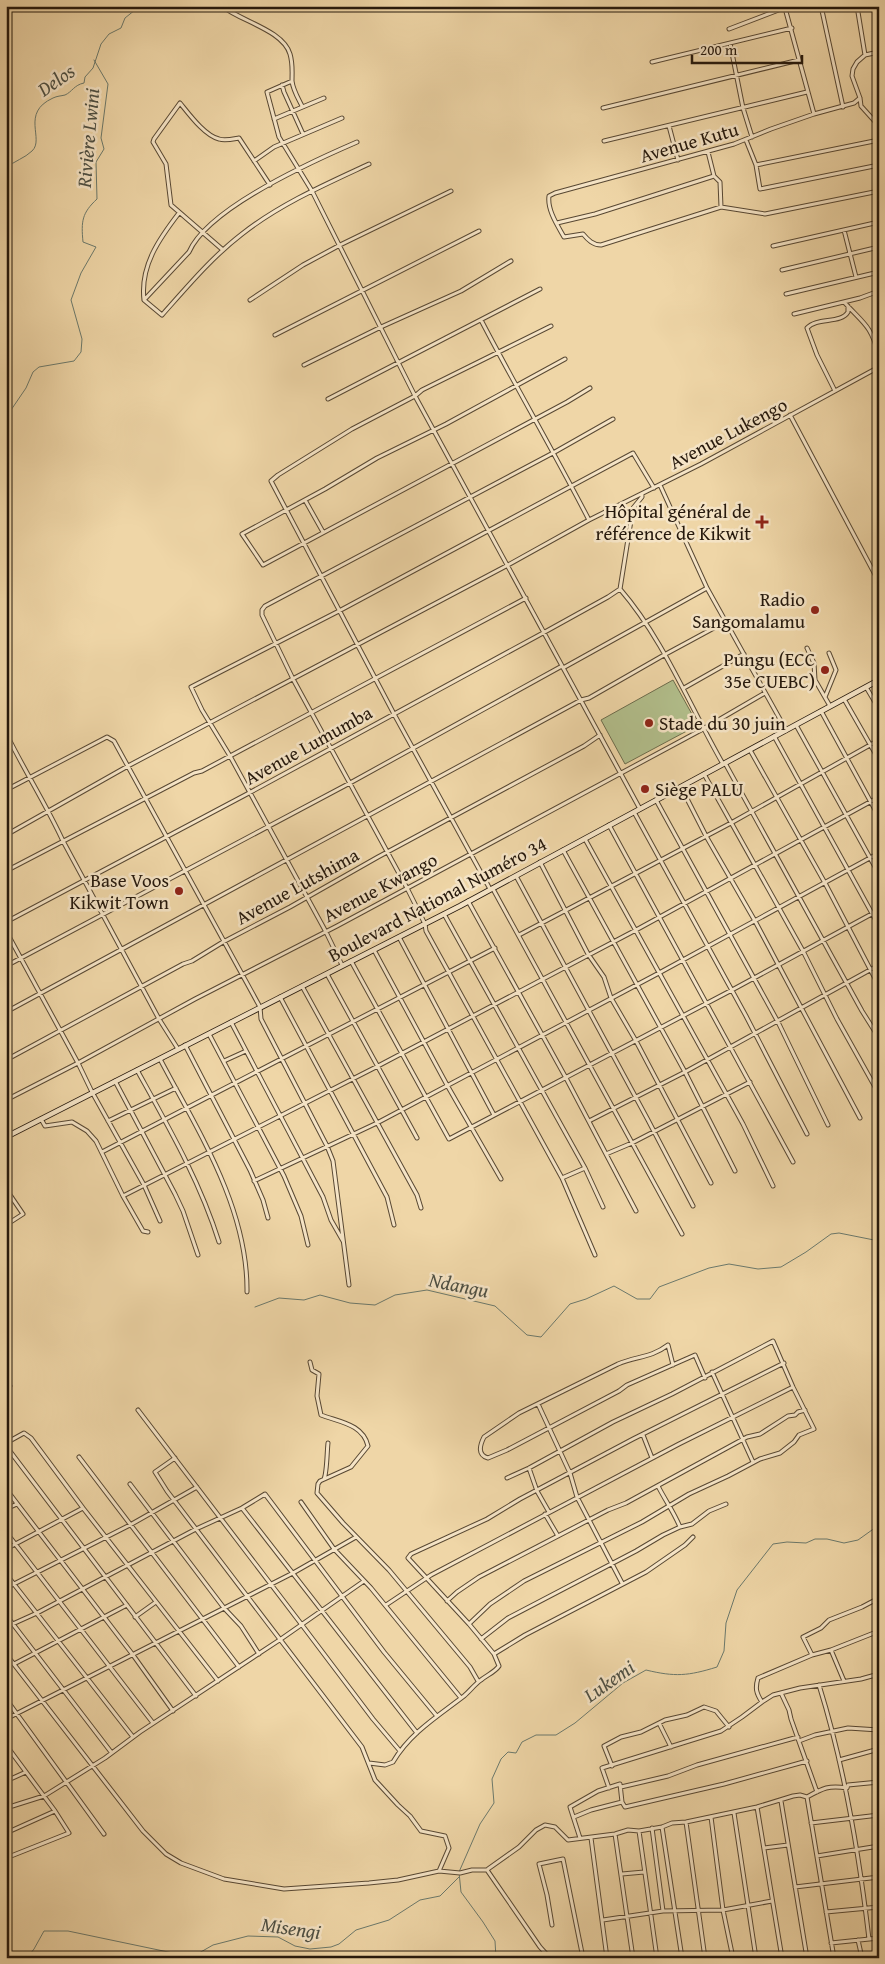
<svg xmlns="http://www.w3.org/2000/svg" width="885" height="1964" font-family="'Gentium Book Plus',serif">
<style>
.green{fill:#b2bf8c;stroke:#6c6c4c}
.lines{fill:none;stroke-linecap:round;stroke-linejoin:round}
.stream{stroke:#6b796c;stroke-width:1}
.street-casing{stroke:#584833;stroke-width:5}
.secondary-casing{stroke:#25180c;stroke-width:6}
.street{stroke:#f5e4c6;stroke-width:3}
.secondary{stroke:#f5e4c6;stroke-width:4.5}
.poi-dot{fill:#8f2418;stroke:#f5e4c6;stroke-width:2}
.labels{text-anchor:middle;stroke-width:5;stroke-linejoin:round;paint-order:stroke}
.street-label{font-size:19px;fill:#25180c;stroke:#f5e4c6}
.poi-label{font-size:19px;fill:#25180c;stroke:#f5e4c6;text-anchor:end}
.water-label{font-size:20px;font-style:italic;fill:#4e5044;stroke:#f5e4c6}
</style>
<rect width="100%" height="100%" fill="#efd6a7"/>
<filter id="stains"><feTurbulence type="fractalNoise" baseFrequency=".004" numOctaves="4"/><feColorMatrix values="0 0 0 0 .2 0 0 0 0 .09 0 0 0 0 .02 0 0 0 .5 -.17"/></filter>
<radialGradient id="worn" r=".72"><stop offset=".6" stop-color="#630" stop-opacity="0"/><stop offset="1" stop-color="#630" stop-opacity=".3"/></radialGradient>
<!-- green -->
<path class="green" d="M673,680L698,725L625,764L601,720Z"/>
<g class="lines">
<!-- stream -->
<path class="stream" d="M6,168C14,161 25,158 32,151C45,139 20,113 53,98C57,96 61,96 65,95C72,92 74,85 84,83L85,77L93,68L101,44L109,34L121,28L125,18L140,6
M6,441L9,435L11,410L26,388L33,372L39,367L74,361L81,352L82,339L71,300L81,273L96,247L83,242C81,221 82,213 97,199L96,162L104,149L101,138L108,84L94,60
M255,1307L279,1298L304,1300L320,1295L350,1303L375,1305L395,1295L427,1290L495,1306L527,1335L541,1337L570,1304L586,1299L614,1286L637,1299H650L659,1287L709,1268L729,1264L758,1269L781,1267L806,1252L831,1234L839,1233L879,1241
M27,1958L34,1949L44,1931H68L192,1957L213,1945L248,1936L278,1937L295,1946L310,1949L331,1947L339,1944L356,1930L389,1920L420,1900L440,1896L459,1877
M496,1958L495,1941L483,1922L461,1892L459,1872L480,1824L494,1803L492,1779L501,1759L508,1752L516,1753L522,1742L536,1735H556L575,1723L623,1683L646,1670C675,1677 688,1676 717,1667L724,1651L726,1623L737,1590L773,1544L787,1542L806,1543L815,1539H827L844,1543L858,1540L879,1525"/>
<defs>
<path id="street" d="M222,6C240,21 283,30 290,54C293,64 292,72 292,81C293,90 298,98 302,106
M821,6L843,107
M857,6L865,55
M785,8L814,114
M729,29L789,6
M730,43L743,108L752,137
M879,52L865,55L857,62L853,69L852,76L860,98L861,106L879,126
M652,62L792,28
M292,81L267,92L279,137L312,191L415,396L640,809
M282,85L284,92L303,134
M860,98L854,103L814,114L771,129L734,144L555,193L549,196C547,210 558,226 564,237L583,234C588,240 593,245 601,245L721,207L765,214L879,191
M603,108L799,60
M274,119L324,98
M669,126L678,160
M746,140L756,165L760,189L879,165
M604,141L807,92
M708,152L714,176L720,182L721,207
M254,161L274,147L342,118
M756,165L879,140
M179,213C159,239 140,266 144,300L162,315C187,287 212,257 242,234C280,204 326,184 369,164
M557,223L595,214L714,176
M844,230L856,277
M773,246L879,222
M223,250L171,205L166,164L153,142L154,139L180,103C189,114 205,136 219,139C225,141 233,139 239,138L270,185
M782,270L879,247
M786,294L879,272
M144,300L189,252C208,208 313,161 357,142
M250,300L303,265L340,245L451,191
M844,302C865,325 870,324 879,355
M794,314L860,298L879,291
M481,320C516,387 554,452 589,520
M275,335L479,231
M565,359L446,424L377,458L325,489L242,534L263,565L567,402L590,388
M304,365L381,327L461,291L511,261
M835,391L817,355L807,328C817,317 841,324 848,312V306
M328,399L540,289
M790,415L879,582
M660,485L707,588L786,730
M305,500L323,532
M620,589C664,640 689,705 723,764
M620,589L633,508L642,497V494
M807,648L814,663L815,680L830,706
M563,668L707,588
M866,687L879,709
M684,688L744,654
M825,697L836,670L829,653
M844,699L879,760
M821,711L879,817
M796,725L879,874
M6,733C24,770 46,804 63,841L159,1019L178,1049
M774,736L879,926
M6,746L11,744
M750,750L825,883L879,986
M725,763L862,1011L879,1038
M704,774L803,951L837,1019L879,1094
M681,787L706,836L755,921L860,1118
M6,790L107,737L114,741L260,1007L261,1019L327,1146L333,1161L349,1285
M656,800L778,1022L828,1125
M634,812L746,1016L807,1134
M609,825L793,1162
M6,835L128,766L508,565L589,520L701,464L879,367
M585,839L743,1124L773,1186
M563,850L685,1072L735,1171
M540,862L588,954L604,977L611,998L636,1041L711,1183
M6,871L194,773L202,771L526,598
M516,876L648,1120L693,1206
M490,889L394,714L271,481L278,475L352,429L415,396L422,390L551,326
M493,889L682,1234
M468,901L566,1078L636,1211
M444,914L585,1168L603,1207
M6,922L249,793L543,633L608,597L620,589
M6,931L78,1063L92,1092L144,1185L160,1221
M519,935L731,823L879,740
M399,937L494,1115
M374,950L447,1085L501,1179
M351,961L449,1139L732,990L879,910
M342,965L326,932L230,756L202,710L191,687L339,611L633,453L654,488
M6,966L350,783L562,666
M327,974L417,1138
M302,986L417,1195L421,1208
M280,997L387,1197L394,1225
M6,1012L581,700L589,698L664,655L725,622
M231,1022L323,1197L331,1220L343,1241
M209,1034L284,1176L301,1216L308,1245
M185,1045L250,1170L263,1200L268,1218
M160,1059C198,1131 248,1208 247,1292
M6,1060L183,964L192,961L223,942L290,907L378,857L584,746L600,735
M224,1061L246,1051
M137,1070C168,1126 200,1181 219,1242
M115,1081L175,1194L183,1211L198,1255
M6,1100L78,1063L195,999L337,926L703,729L765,693
M41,1119L45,1126L72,1122L87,1131L96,1141L123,1196L143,1231L148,1232
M108,1121L176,1088
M589,1121L685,1072L879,965
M102,1152L495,948
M606,1154L632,1143L750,1082
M562,1178L585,1168
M254,1181L377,1123L659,973L879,853
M6,1189L23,1214L6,1225
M123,1196L378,1066L636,930L879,797
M595,1255L562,1178L426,931L425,924L407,888L293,679L262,615V610L265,606L553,453L613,419
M310,1362L312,1370L319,1374L317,1396L321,1415C339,1422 363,1424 368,1446L351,1467L320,1481L318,1484L317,1493L343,1523L389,1570L470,1667L478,1681
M673,1365L668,1345C651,1358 637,1356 618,1364L519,1413L484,1437C480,1445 477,1455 488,1458L507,1450L619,1391L627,1385L695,1355L705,1378
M712,1372L753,1462
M6,1389L10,1386
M538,1404L570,1473L577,1497L622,1583
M138,1410L302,1625L373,1719L400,1751
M643,1435L652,1458
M6,1443L24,1433L31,1438L83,1508L218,1681
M6,1446L196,1696
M79,1457L239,1667
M175,1458L155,1472L167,1491L362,1747L375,1780L398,1805L410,1816L421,1831L445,1836L449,1848L439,1871
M529,1468L537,1491L549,1512
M324,1479C327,1473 327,1451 328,1443
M130,1484L224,1608L241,1626L259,1654
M658,1486C665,1500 674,1512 680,1527
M6,1489L133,1655L173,1711
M301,1502L334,1549L371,1588L461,1698
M242,1508L417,1733
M6,1509L17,1504
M545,1514L558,1536
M6,1532L153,1723
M6,1549L83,1508
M6,1574L133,1737
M6,1588L130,1525L197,1487
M447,1601L457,1592L479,1577L608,1510L626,1503L747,1437L760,1434L788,1416L795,1415L798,1412L805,1410
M386,1605L431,1575L679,1444L793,1387
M6,1615L111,1752
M135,1617L156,1602
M469,1624L490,1604L524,1581L642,1522L689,1494L728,1476L760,1459L780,1453L794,1442L799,1435L814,1429L793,1387L773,1341L672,1394L613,1422L529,1468L507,1478
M6,1627L37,1613L196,1529L242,1508L265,1494L384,1652L436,1715
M481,1639L508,1618L636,1551L663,1535L680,1527L692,1524L709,1511L726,1504
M831,1650L844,1681
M6,1654L143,1831L166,1854L181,1863L224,1879L284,1889L369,1883L398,1880L439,1871L460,1873L472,1870H487L540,1947L550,1958
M494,1654L525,1635L646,1572L685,1545L693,1537
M812,1655L803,1637L821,1628L829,1620L862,1607L879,1598
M14,1664L127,1605
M6,1666L13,1663
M819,1685C845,1768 859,1853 869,1939
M781,1693L789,1710L791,1719L817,1792
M6,1699L104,1834
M762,1702C756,1693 755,1688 758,1678L812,1655L831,1650L879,1631
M6,1719L293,1573L356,1537
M659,1723L671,1747
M875,1731L879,1742
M799,1741L815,1735L848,1728L879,1730
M6,1745L55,1811L69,1833L6,1858
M839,1760L879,1749
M369,1763L385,1765L393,1762C410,1733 438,1716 464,1696C470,1691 475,1684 481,1680C487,1675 495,1672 499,1666L494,1654L469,1624L408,1558L411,1554L487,1519L520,1499L633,1439L784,1363
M612,1766L604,1746L621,1737L641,1732L665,1720L687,1715L704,1707L716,1711L729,1727
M6,1781L26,1772
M621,1787L668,1776L697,1765L798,1737
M609,1788L602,1768L721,1731L742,1717L762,1702L773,1695L800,1688L861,1679L879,1674
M807,1797L834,1958
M781,1801L807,1958
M757,1807L782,1958
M6,1808L44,1796L105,1758L140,1732L281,1639L364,1581
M734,1813L756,1958
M574,1817L591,1810L622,1802
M711,1817L723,1910L733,1958
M686,1822L705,1958
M811,1823L879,1815
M662,1827L682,1958
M652,1828L663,1911
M639,1831L657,1958
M6,1833L55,1811
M615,1834L633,1958
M580,1838L570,1807L598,1791L620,1784L622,1802L625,1807L724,1784L807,1761
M591,1838L607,1958
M764,1848L788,1845
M817,1856L879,1846
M488,1869L519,1847L536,1830L545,1825L555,1827L568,1840L615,1834L628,1830L639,1831L662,1827L672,1823L686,1822L757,1807L793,1796L800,1795L807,1797C823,1788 829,1785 847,1788L848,1785L879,1782
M622,1874L644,1872
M795,1887L879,1877
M826,1912L879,1907
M603,1920L663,1911L723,1910L772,1901
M552,1925L547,1895L539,1864L563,1859L583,1958
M858,1940L862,1958
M831,1943L879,1938"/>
<path id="secondary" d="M6,1137L460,906L879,680"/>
</defs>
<!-- street casing -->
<use href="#street" class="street-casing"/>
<!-- secondary casing -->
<use href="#secondary" class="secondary-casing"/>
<!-- street -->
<use href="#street" class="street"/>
<!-- secondary -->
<use href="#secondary" class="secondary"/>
</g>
<!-- markers -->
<g class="poi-dot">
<path d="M759.5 514.5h5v5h5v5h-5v5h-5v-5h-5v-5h5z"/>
<circle cx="815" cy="610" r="5"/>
<circle cx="825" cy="670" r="5"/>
<circle cx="649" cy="723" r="5"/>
<circle cx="645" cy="789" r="5"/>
<circle cx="179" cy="891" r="5"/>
</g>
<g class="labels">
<!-- street labels -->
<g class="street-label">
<text transform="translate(689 142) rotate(-16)" y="7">Avenue Kutu</text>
<text transform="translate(728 433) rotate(-28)" y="7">Avenue Lukengo</text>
<text transform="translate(308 745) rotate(-29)" y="7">Avenue Lumumba</text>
<text transform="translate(297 886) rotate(-29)" y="7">Avenue Lutshima</text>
<text transform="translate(380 887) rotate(-28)" y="7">Avenue Kwango</text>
<text transform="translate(437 899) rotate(-28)" y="7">Boulevard National Numéro 34</text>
</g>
<!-- poi labels -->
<g class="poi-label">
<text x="751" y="518">Hôpital général de<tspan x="751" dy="22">référence de Kikwit</tspan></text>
<text x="805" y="606">Radio<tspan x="805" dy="22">Sangomalamu</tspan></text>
<text x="815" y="666">Pungu (ECC<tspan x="815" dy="22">35e CUEBC)</tspan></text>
<text x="659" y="730" text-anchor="start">Stade du 30 juin</text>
<text x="655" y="796" text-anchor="start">Siège PALU</text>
<text x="169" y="887">Base Voos<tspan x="169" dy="22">Kikwit Town</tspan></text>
</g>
<!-- water labels -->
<g class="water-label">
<text transform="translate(56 80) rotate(-35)" y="7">Delos</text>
<text transform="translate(88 138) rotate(-85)" y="7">Rivière Lwini</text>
<text transform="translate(459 1285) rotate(11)" y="7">Ndangu</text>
<text transform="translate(609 1681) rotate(-35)" y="7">Lukemi</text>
<text transform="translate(291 1928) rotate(8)" y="7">Misengi</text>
</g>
</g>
<!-- margin -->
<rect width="885" height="1964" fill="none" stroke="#efd6a7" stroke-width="25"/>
<rect x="8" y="8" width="870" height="1949" fill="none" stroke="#25180c" stroke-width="2.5"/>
<rect x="12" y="12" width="860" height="1939" fill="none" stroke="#25180c"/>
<!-- scale -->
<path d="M692 55v8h110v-8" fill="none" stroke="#25180c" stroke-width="2.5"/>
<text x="700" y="55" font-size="15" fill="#25180c" stroke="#f5e4c6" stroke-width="4" paint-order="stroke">200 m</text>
<rect width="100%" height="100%" filter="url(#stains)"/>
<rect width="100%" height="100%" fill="url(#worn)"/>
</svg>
